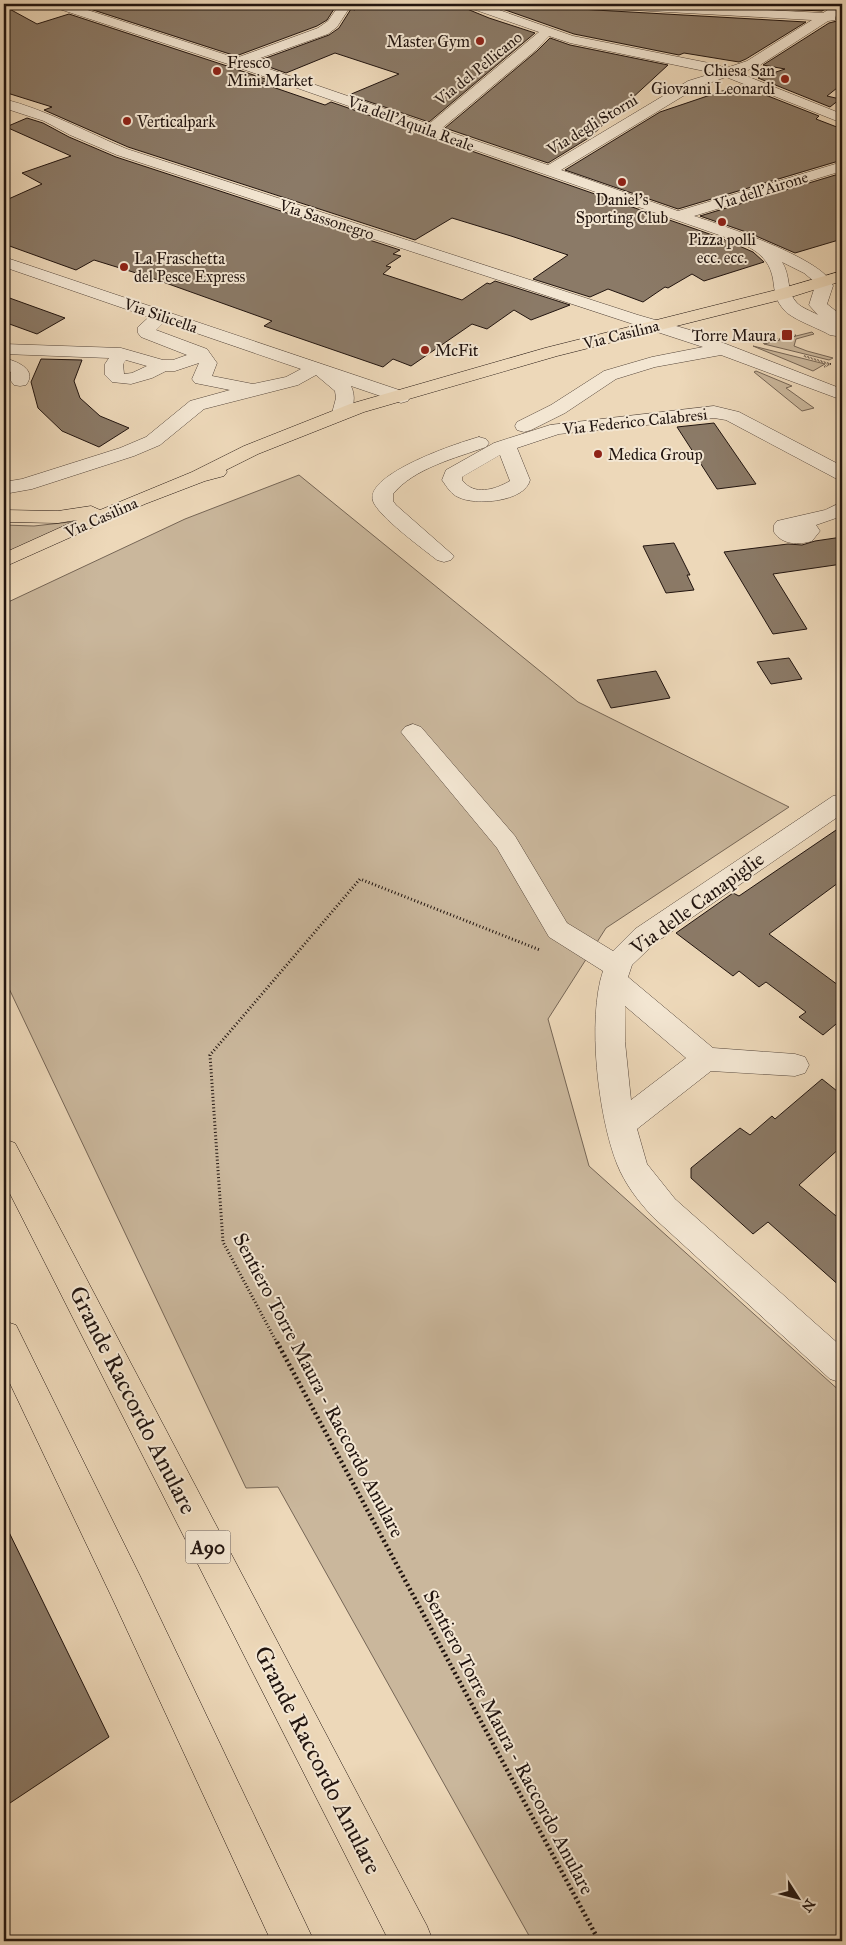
<svg xmlns="http://www.w3.org/2000/svg" width="846" height="1945" font-family="'IM FELL Great Primer',serif">
<style>
.green{fill:#cab79c;stroke:#766656}
.building{fill:#8b7a67;stroke:#21140f}
.lines{fill:none;stroke-linecap:round;stroke-linejoin:round}
.minor-casing{stroke:#54453a;stroke-width:1}
.major-casing{stroke:#21140f;stroke-width:1}
.highway-casing{stroke:#21140f;stroke-width:1}
.path-far2{stroke:#21140f;stroke-width:2;stroke-dasharray:0.5 1;stroke-linecap:butt}
.path-far1{stroke:#21140f;stroke-width:3;stroke-dasharray:1 2.5;stroke-linecap:butt}
.path{stroke:#21140f;stroke-width:4.5;stroke-dasharray:2 3;stroke-linecap:butt}
.minor{fill:#f3e6d2;fill-rule:evenodd}
.major{fill:#edd8b9;fill-rule:evenodd}
.highway{fill:#edd8b9;fill-rule:evenodd}
.poi-dot{fill:#8f2418;stroke:#f3e6d2;stroke-width:2}
.labels{text-anchor:middle;stroke-width:4;stroke-linejoin:round;paint-order:stroke}
.far-poi-label{font-size:16px;fill:#21140f;stroke:#f3e6d2;text-anchor:start}
.far-street-label{font-size:16px;fill:#21140f;stroke:#f3e6d2}
.shield{fill:#f3e6d2;stroke:#60534a;stroke-width:1}
.shield-label{font-size:19px;font-weight:bold;fill:#21140f}
.street-label{font-size:20px;fill:#21140f;stroke:#f3e6d2}
.near-street-label{font-size:24px;fill:#21140f;stroke:#f3e6d2}
</style>
<rect width="100%" height="100%" fill="#edd8b9"/>
<filter id="stains"><feTurbulence type="fractalNoise" baseFrequency=".004" numOctaves="4"/><feColorMatrix values="0 0 0 0 .2 0 0 0 0 .09 0 0 0 0 .02 0 0 0 .5 -.17"/></filter>
<radialGradient id="worn" r=".72"><stop offset=".6" stop-color="#630" stop-opacity="0"/><stop offset="1" stop-color="#630" stop-opacity=".3"/></radialGradient>
<!-- green -->
<path class="green" d="M812,332L814,334L796,339L794,346L807,351L833,358L829,360L764,344Z
M753,346L825,364L813,371Z
M756,371L792,386L786,388L814,408L802,411L754,372Z
M299,475L578,702L789,807L606,928L548,1019L589,1166L842,1393V1941H532L278,1487L246,1488L4,978V604L185,519Z
M79,521L4,554V525L34,526Z"/>
<!-- building -->
<path class="building" d="M100,4H289L288,6L334,9L327,20L317,26L236,56L87,8Z
M358,4H455L489,18L535,33L429,122L349,95L399,74L335,53L286,73L255,62L329,35L339,28L351,9L355,10Z
M494,4L555,6V7L595,10L806,22L746,59L739,62L684,53L679,55L574,34L494,6Z
M780,4H828L829,7L822,11L780,9Z
M4,6L37,24L69,14L230,67L268,80L261,83L325,105L331,102L721,238L753,252L764,262L704,281L692,274L668,288L665,287L643,302L608,289L590,297L533,279L568,255L511,236L452,218L415,240L128,147L44,110L52,107L4,92Z
M837,21H842V84L827,96L840,99L830,107L758,78L785,69L763,65L829,23Z
M550,38L570,45L668,65L591,136L595,134L548,163L445,128L537,51Z
M740,85L819,116L816,119L842,129V160L678,209L565,170L660,112Z
M27,118L43,123L69,137L116,157L400,250L393,254L401,256L386,266L391,267L383,274L462,300L487,283L490,284L495,281L570,305L531,320L514,310L487,329L472,324L411,366L393,359L383,367L264,326L272,321L149,277L94,260L76,270L4,244V201L42,184L22,173L71,156L6,127Z
M842,173V239L795,253L749,233L700,216Z
M4,296L65,318L37,334L4,322Z
M41,359L82,360L74,381L80,398L100,416L129,428L99,447L62,431L38,408L31,382Z
M714,423L756,484L717,489L677,427Z
M842,537V564L773,574L807,629L773,634L724,552L788,544L802,545L815,541Z
M674,543L690,575H687L694,590L666,593L643,546Z
M789,658L802,679L771,684L757,662Z
M656,671L670,698L611,708L597,680Z
M842,826V880L769,934L842,988V1019L823,1035L799,1017L806,1012L766,982L759,987L739,971L733,976L676,933L733,893L739,896Z
M822,1079L842,1095V1146L799,1185L842,1221V1288L768,1222L753,1234L691,1178V1168L740,1128L750,1135L772,1116L775,1119Z
M4,1522L109,1737L4,1807Z"/>
<g class="lines">
<defs>
<path id="minor" d="M51,4H69L236,58L318,28L328,21L340,4H352L337,27L328,34L249,62L429,124L539,32L467,7L465,4H482L573,36L714,64L726,68L747,61L812,20L595,8L589,4H658L823,13L837,4H842V11L836,15L835,20L828,21L757,67L739,73L842,114V123L726,77L698,87L561,170L678,211L842,162V171L694,216C721,225 826,259 833,286L827,304L842,316V335L836,336L830,335C818,328 794,320 785,311C775,300 775,293 773,279C768,251 745,245 722,236L231,65L53,7ZM549,36L570,43L714,73L688,81L548,165L441,129L536,50ZM782,262L804,273L816,283L809,305L818,315C811,311 802,308 797,303C786,292 791,275 782,262Z
M4,99C47,110 86,132 127,149L638,315L690,330L842,389V400L721,355L655,367L616,379L565,413L531,430L524,432L517,430L515,426L517,422L551,405L604,371L652,357L703,347L117,155L70,135L44,121L4,108Z
M4,257L408,393L410,397L408,401L401,403L351,386C356,396 354,408 348,417L341,419L334,417L332,413L336,398L335,391L316,375L298,385L204,409L160,445L134,456L32,489L4,494V482L22,479L120,448L146,437L190,401L230,390L195,383L192,379L199,363L175,371H166L152,378L131,384L112,382L105,375V364L109,358L4,354V344L121,348L163,360H173L187,355L141,337L138,333V327L149,317L4,267ZM164,322L301,369L286,377L253,384L212,376L217,363L207,349L156,330ZM126,360L147,366L132,373L124,374L123,364Z
M4,358C16,361 38,369 26,385L20,386L14,385L11,381V372L4,369Z
M714,406L739,412L842,466V480L835,478L726,420L714,418L559,434L517,448L530,480C525,502 475,506 458,497C451,494 447,487 442,480L446,470L494,443L550,425ZM500,455L510,481C494,490 474,496 462,480V477Z
M479,437L486,439L489,443L486,447C456,458 414,468 393,494V501L396,505L454,556L451,560L444,562L437,560C423,549 378,516 373,501C364,474 460,442 479,437Z
M842,502V516L816,525L820,531L812,541C799,545 782,545 774,532V525L777,521L825,510Z
M413,724L421,727L515,836L567,923L613,951L635,929L833,796L842,794V814L655,943L632,965L628,977L713,1048L795,1054L805,1057L809,1065L805,1073L795,1076L711,1071L637,1129L647,1164L675,1199L842,1347V1383L830,1379L653,1217C638,1201 625,1184 617,1164C598,1116 587,1019 603,971L549,937L497,848L405,737L401,732L405,727ZM625,1006L686,1058L631,1100L625,1042Z"/>
<path id="major" d="M842,271V281L788,298L557,356L364,412L258,454L226,470L227,472L224,476L205,481L145,504L4,567V553L77,520L58,523L4,522V510L58,511L91,506L100,510L192,472L244,446L350,404L545,348L776,290Z"/>
<path id="highway" d="M4,1139L15,1143L427,1926L433,1941H389L4,1182Z
M4,1321L16,1325L140,1576L314,1941H271L114,1602L4,1371Z"/>
</defs>
<!-- minor casing -->
<use href="#minor" class="minor-casing"/>
<!-- major casing -->
<use href="#major" class="major-casing"/>
<!-- highway casing -->
<use href="#highway" class="highway-casing"/>
<!-- path-far2 -->
<path class="path-far2" d="M747,336L756,333
M763,343L796,335
M804,356L830,364L824,367"/>
<!-- path-far1 -->
<path class="path-far1" d="M277,1343L223,1242L210,1055L360,879L540,950"/>
<!-- path -->
<path class="path" d="M277,1342L599,1941"/>
<!-- minor -->
<use href="#minor" class="minor"/>
<!-- major -->
<use href="#major" class="major"/>
<!-- highway -->
<use href="#highway" class="highway"/>
</g>
<!-- markers -->
<g class="poi-dot">
<circle cx="480" cy="41" r="5"/>
<circle cx="217" cy="71" r="5"/>
<circle cx="785" cy="79" r="5"/>
<circle cx="127" cy="121" r="5"/>
<circle cx="622" cy="182" r="5"/>
<circle cx="722" cy="222" r="5"/>
<circle cx="124" cy="267" r="5"/>
<rect x="781" y="329" width="12" height="12" rx="2.5"/>
<circle cx="425" cy="350" r="5"/>
<circle cx="598" cy="454" r="5"/>
</g>
<g class="labels">
<!-- far-poi labels -->
<g class="far-poi-label">
<text x="470" y="47" text-anchor="end">Master Gym</text>
<text x="227" y="68">Fresco<tspan x="227" dy="18">Mini Market</tspan></text>
<text x="775" y="76" text-anchor="end">Chiesa San<tspan x="775" dy="18">Giovanni Leonardi</tspan></text>
<text x="137" y="127">Verticalpark</text>
<text x="622" y="205" text-anchor="middle">Daniel's<tspan x="622" dy="18">Sporting Club</tspan></text>
<text x="722" y="245" text-anchor="middle">Pizza polli<tspan x="722" dy="18">ecc. ecc.</tspan></text>
<text x="134" y="264">La Fraschetta<tspan x="134" dy="18">del Pesce Express</tspan></text>
<text x="776" y="341" text-anchor="end">Torre Maura</text>
<text x="435" y="356">McFit</text>
<text x="608" y="460">Medica Group</text>
</g>
<!-- far-street labels -->
<g class="far-street-label">
<text transform="translate(478 68) rotate(-39)" y="6">Via del Pellicano</text>
<text transform="translate(411 123) rotate(20)" y="6">Via dell'Aquila Reale</text>
<text transform="translate(592 124) rotate(-31)" y="6">Via degli Storni</text>
<text transform="translate(761 190) rotate(-17)" y="6">Via dell'Airone</text>
<text transform="translate(327 219) rotate(18)" y="6">Via Sassonegro</text>
<text transform="translate(161 315) rotate(19)" y="6">Via Silicella</text>
<text transform="translate(621 334) rotate(-14)" y="6">Via Casilina</text>
<text transform="translate(635 421) rotate(-6)" y="6">Via Federico Calabresi</text>
<text transform="translate(101 517) rotate(-24)" y="6">Via Casilina</text>
</g>
<!-- shield labels -->
<rect class="shield" x="185.5" y="1530.5" width="45" height="33" rx="4"/>
<g class="shield-label">
<text x="208" y="1554">A90</text>
</g>
<!-- street labels -->
<g class="street-label">
<text transform="translate(697 903) rotate(-36)" y="7">Via delle Canapiglie</text>
<text transform="translate(319 1385) rotate(62)" y="7">Sentiero Torre Maura - Raccordo Anulare</text>
<text transform="translate(509 1742) rotate(62)" y="7">Sentiero Torre Maura - Raccordo Anulare</text>
</g>
<!-- near-street labels -->
<g class="near-street-label">
<text transform="translate(133 1400) rotate(63)" y="8">Grande Raccordo Anulare</text>
<text transform="translate(318 1760) rotate(63)" y="8">Grande Raccordo Anulare</text>
</g>
</g>
<!-- margin -->
<rect width="846" height="1945" fill="none" stroke="#edd8b9" stroke-width="20"/>
<rect x="5" y="5" width="836" height="1935" fill="none" stroke="#21140f" stroke-width="2.5"/>
<rect x="10" y="10" width="826" height="1925" fill="none" stroke="#21140f"/>
<!-- north arrow -->
<g transform="translate(798 1898) rotate(126)" stroke="#f3e6d2" stroke-width="4" paint-order="stroke">
<path d="M0-4L9 19L0 12L-9 19Z" fill="#21140f"/>
<text y="-8" font-size="14" font-weight="bold" text-anchor="middle" fill="#21140f">N</text>
</g>
<rect width="100%" height="100%" filter="url(#stains)"/>
<rect width="100%" height="100%" fill="url(#worn)"/>
</svg>
